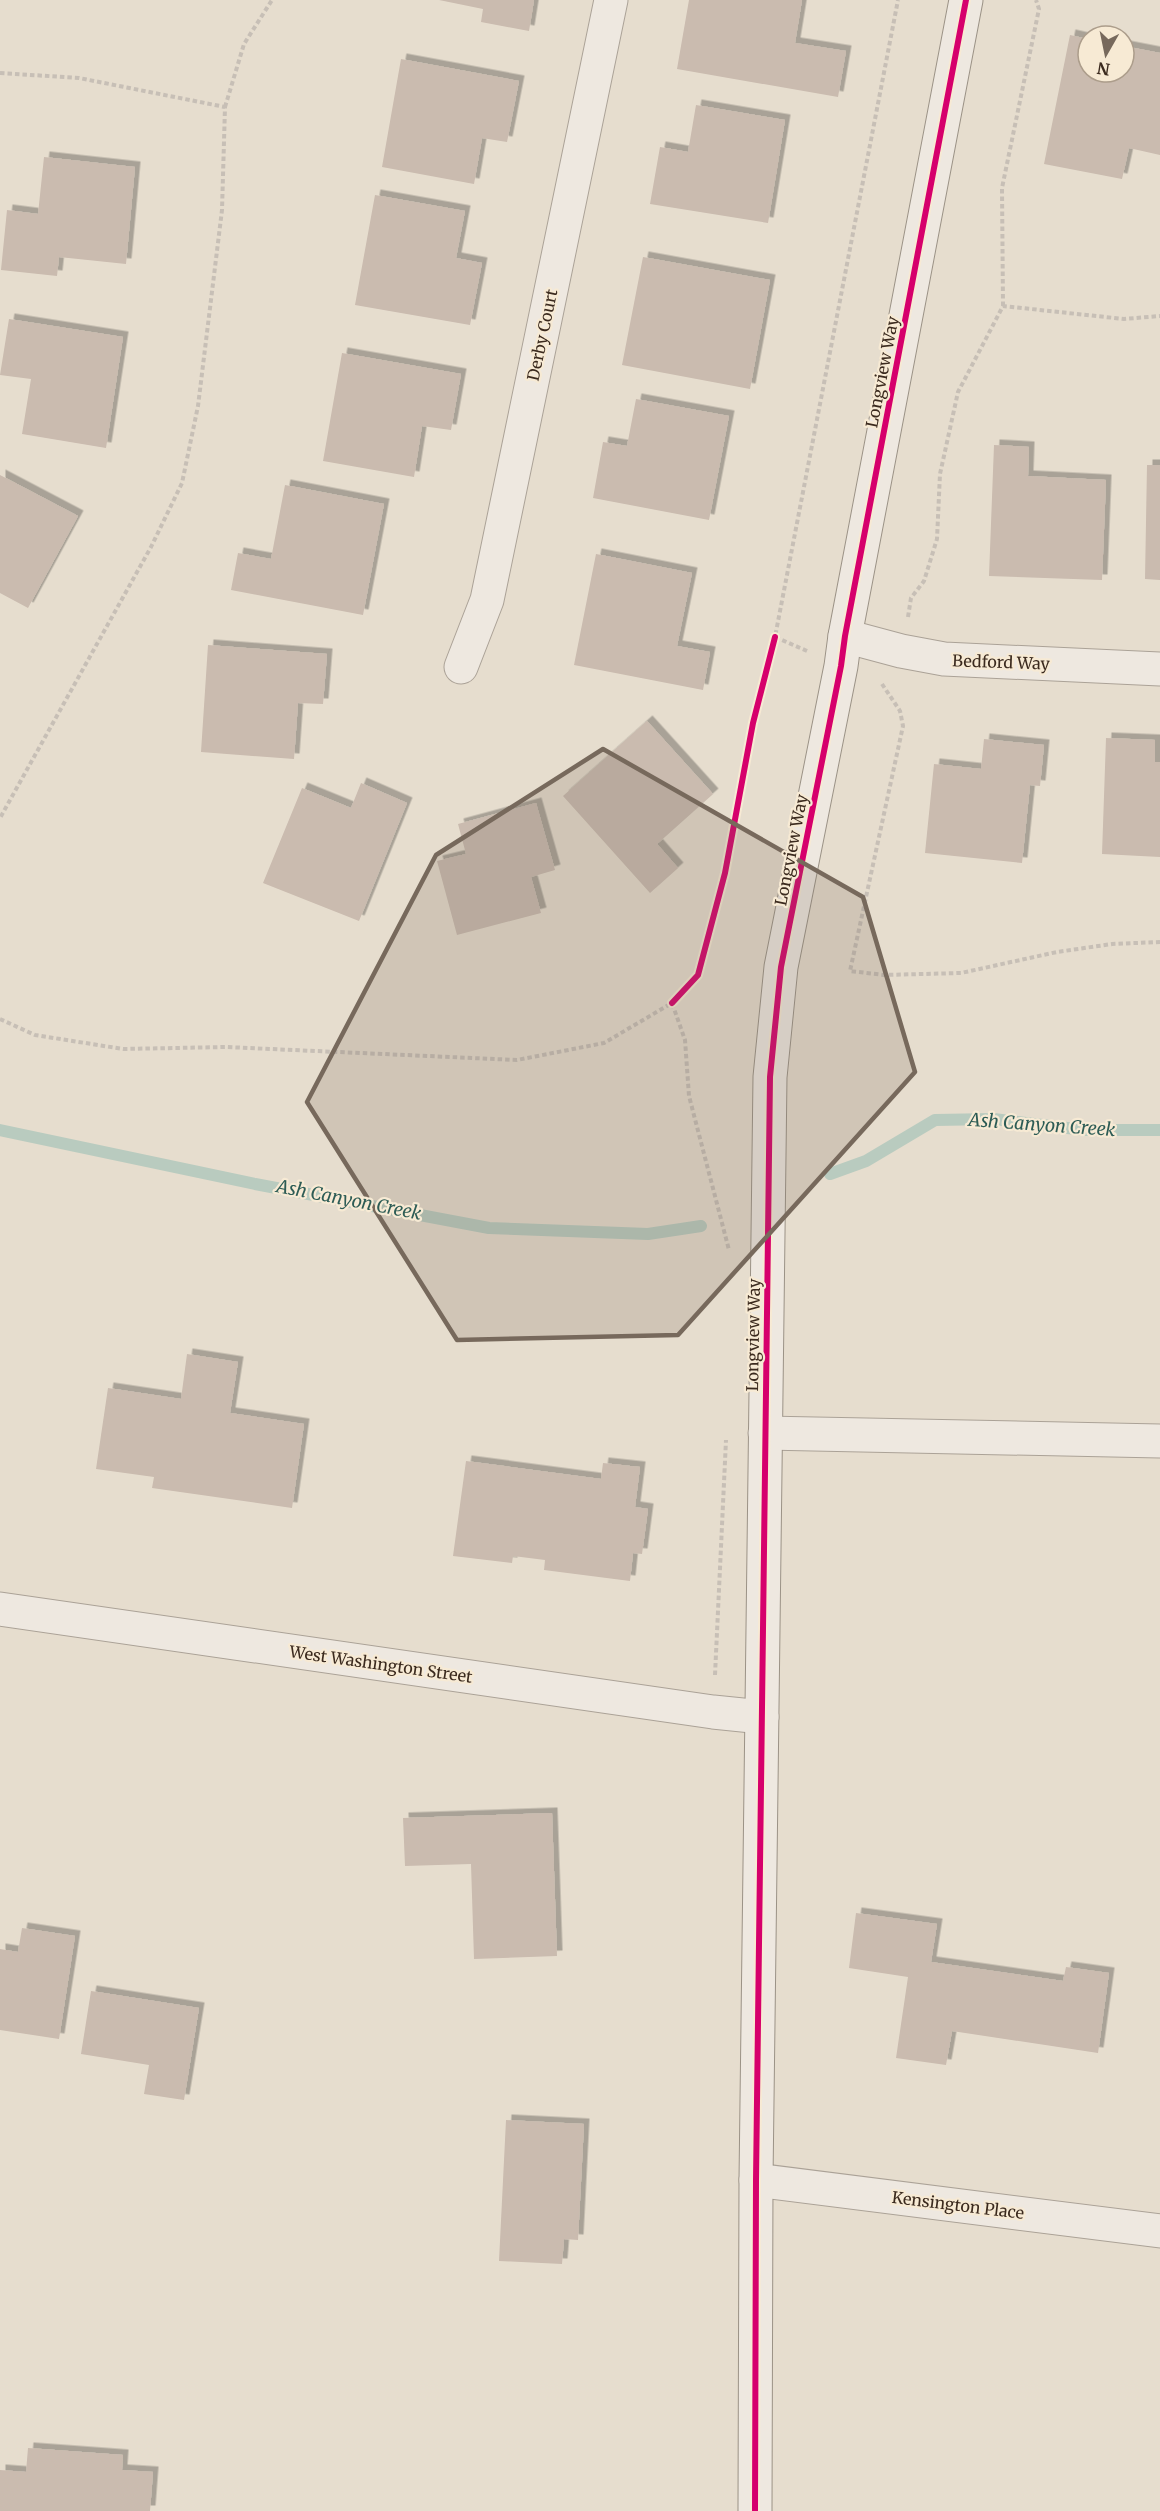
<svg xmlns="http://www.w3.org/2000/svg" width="1160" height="2511" font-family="Merriweather,serif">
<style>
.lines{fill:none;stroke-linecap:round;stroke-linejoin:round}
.stream{stroke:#b9cbbf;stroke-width:12}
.building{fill:#cabbaf;filter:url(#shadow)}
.street-casing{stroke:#aba297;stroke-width:35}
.secondary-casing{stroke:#9b9286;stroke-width:35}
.path{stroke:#c7bfb6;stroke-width:4;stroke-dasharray:4.5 3;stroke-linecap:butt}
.street{stroke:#eee8e0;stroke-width:33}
.secondary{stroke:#eee8e0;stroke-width:33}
.cycleway-casing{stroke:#f7ead4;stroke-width:10}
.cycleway{stroke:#d6006c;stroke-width:6}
.marked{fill:#77695c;fill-opacity:0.2;stroke:#77695c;stroke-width:4.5;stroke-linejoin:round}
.labels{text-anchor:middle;stroke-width:4.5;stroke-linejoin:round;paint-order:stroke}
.street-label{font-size:16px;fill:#3b2a1e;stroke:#f7ead4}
.water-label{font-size:18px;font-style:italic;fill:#2d5c55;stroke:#f7ead4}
</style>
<defs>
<filter id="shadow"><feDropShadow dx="5.5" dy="-5.5" stdDeviation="0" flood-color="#0004"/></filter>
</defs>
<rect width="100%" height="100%" fill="#e6ddce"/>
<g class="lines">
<!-- stream -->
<path class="stream" d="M0,1130L255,1184L489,1228L648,1234L701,1226
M830,1174L866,1161L935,1120L994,1119L1084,1130H1160"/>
</g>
<!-- building -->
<path class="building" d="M439,0H534L529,31L481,22L483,9Z
M689,0H802L795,43L846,51L838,97L677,69Z
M1070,35L1088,39V72H1124V46L1160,53V155L1129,148L1122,179L1044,164Z
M401,59L519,81L507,142L482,138L474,184L382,167Z
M696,105L785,120L768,223L650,204L660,147L688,152Z
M44,157L135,167L126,264L59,257L57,276L1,270L7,210L38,214Z
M375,195L465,211L456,258L482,263L470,325L355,305Z
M643,257L770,280L750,389L622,365Z
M9,319L123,337L106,448L22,434L31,379L0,375Z
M342,353L461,374L451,430L422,426L414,477L323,461Z
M636,399L729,416L709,520L593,498L603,442L627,446Z
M994,445L1029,447L1028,476L1106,480L1102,580L989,576Z
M1147,465H1160V580L1145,579Z
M0,475L78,516L28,608L0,593Z
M285,485L384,504L363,615L231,590L238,553L271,559Z
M596,554L692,573L677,646L710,652L703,690L574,665Z
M208,645L327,654L323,704L298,703L294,759L201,752Z
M647,721L713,794L657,844L678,868L650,893L563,796Z
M1106,738L1155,740V762H1160V857L1102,854Z
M984,739L1044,745L1040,786L1030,785L1022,863L925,853L934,764L981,769Z
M361,783L407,803L359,921L263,883L302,788L351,808Z
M536,803L555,870L531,877L541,913L457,935L437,861L466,854L458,824Z
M187,1354L238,1362L230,1413L304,1424L292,1508L152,1488L154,1477L96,1469L108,1388L181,1399Z
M466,1461L601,1479L603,1463L640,1467L635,1507L648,1509L642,1554L633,1553L630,1581L544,1570L545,1560L513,1556L512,1563L453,1556Z
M552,1813L557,1956L474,1959L471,1864L405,1866L403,1818Z
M856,1913L937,1924L931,1962L1063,1981L1066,1967L1109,1973L1098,2053L952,2031L946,2065L896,2058L908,1977L849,1968Z
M22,1928L75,1936L59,2039L0,2030V1949L18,1952Z
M91,1991L199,2008L184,2100L144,2094L149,2065L81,2054Z
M506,2120L584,2124L578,2240L564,2239L562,2264L499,2261Z
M28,2448L123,2455L122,2470L153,2472L150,2511H0V2470L26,2472Z"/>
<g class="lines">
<defs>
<path id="street" d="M845,636L901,651L944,659L1160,669
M461,667L487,600L611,0
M765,1433L1160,1441
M0,1609L713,1712L762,1717
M756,2180L1160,2231"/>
<path id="secondary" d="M755,2511L756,2180L770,1077L781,967L841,666L845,636L966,0"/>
</defs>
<!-- street casing -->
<use href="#street" class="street-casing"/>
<!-- secondary casing -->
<use href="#secondary" class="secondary-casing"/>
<!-- path -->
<path class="path" d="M0,73L79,78L225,107L222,210L198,406L182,483L151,547L0,818
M225,107L244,44L272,0
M1003,306L1002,188L1039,9L1036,0
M908,617L911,598L924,581L937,539L940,474L958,392L1003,306L1124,319L1160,316
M807,651L775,637L898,0
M882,684L900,711L903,726L850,971L884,975L961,973L1057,952L1112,944L1160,942
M0,1019L35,1035L123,1049L226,1047L517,1060L604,1043L672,1003L685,1040L689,1096L729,1250
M715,1675L726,1440"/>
<!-- street -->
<use href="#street" class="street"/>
<!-- secondary -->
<use href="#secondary" class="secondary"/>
<defs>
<path id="cycleway" d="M672,1003L698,975L725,873L753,723L775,637
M755,2511L756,2180L770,1077L781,967L841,666L845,636L966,0"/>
</defs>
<!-- cycleway casing -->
<use href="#cycleway" class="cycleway-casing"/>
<!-- cycleway -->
<use href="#cycleway" class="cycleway"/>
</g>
<!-- marked area -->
<path class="marked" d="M603,749L863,897L915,1072L678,1335L457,1340L307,1102L436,855Z"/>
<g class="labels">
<!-- street labels -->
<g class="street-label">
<text transform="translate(542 335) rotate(-78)" y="6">Derby Court</text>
<text transform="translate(882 372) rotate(-79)" y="6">Longview Way</text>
<text transform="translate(1001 662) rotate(2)" y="6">Bedford Way</text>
<text transform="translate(791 850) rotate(-79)" y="6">Longview Way</text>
<text transform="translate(753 1335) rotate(-89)" y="6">Longview Way</text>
<text transform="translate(381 1664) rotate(8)" y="6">West Washington Street</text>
<text transform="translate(958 2205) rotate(7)" y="6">Kensington Place</text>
</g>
<!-- water labels -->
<g class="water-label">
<text transform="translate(1042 1125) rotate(4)" y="6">Ash Canyon Creek</text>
<text transform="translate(349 1200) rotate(11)" y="6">Ash Canyon Creek</text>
</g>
</g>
<!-- north arrow -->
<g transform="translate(1106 54) rotate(189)"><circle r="28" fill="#f7ead4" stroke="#ac9d8b" stroke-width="1.5"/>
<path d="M0-4.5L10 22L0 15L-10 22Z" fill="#77695c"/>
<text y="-9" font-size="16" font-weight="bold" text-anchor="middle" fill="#3b2a1e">N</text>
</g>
</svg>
